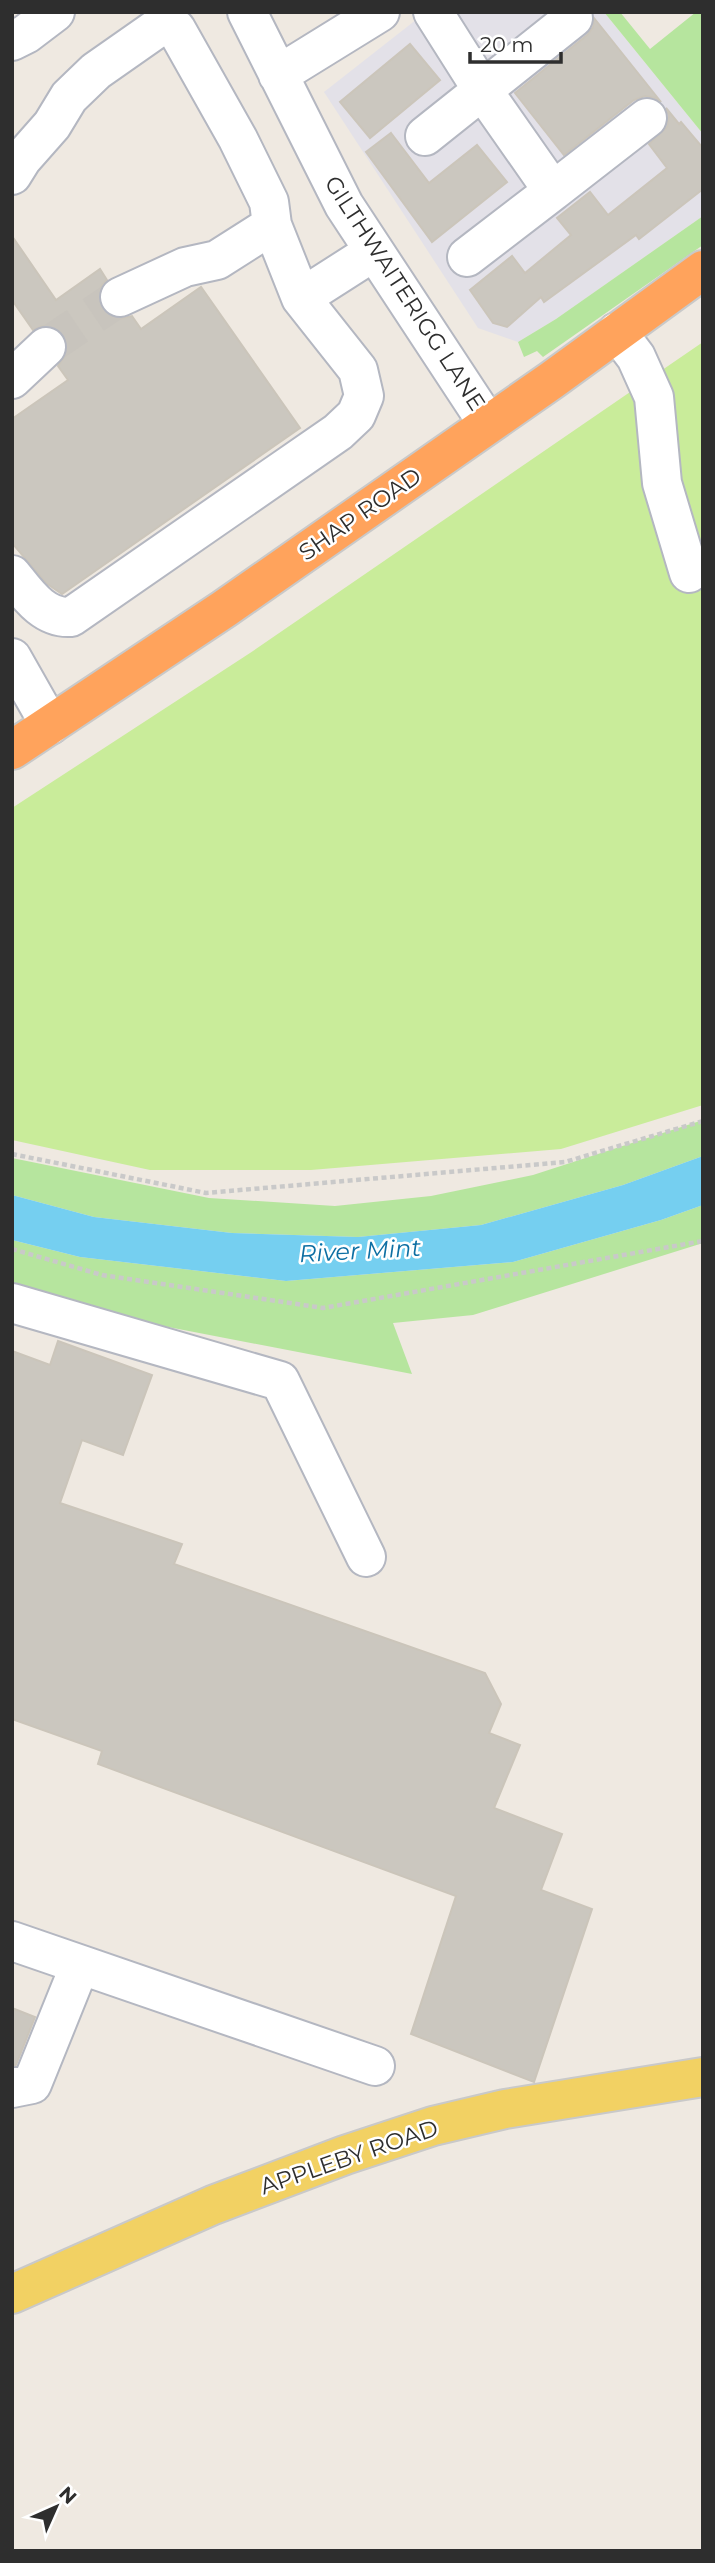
<svg xmlns="http://www.w3.org/2000/svg" width="715" height="2563" font-family="Montserrat,sans-serif">
<style>
.industrial{fill:#e3e1e8}
.green{fill:#b6e59e}
.pitch{fill:#c9ec9a}
.water{fill:#75cff0}
.building{fill:#cbc7bf;stroke:#cbc5ba;stroke-width:2}
.lines{fill:none;stroke-linecap:round;stroke-linejoin:round}
.minor-tunnel{stroke:#c8c4bd;stroke-width:38;stroke-dasharray:38 19;stroke-linecap:butt}
.minor-casing{stroke:#b4b7c1;stroke-width:42}
.major-casing{stroke:#c9c9c9;stroke-width:42}
.highway-casing{stroke:#c9c9c9;stroke-width:42}
.path{stroke:#c9c9c9;stroke-width:4.5;stroke-dasharray:5 3.5;stroke-linecap:butt}
.minor{stroke:#fff;stroke-width:38}
.major{stroke:#f2d163;stroke-width:38}
.highway{stroke:#ffa35c;stroke-width:38}
.labels{text-anchor:middle;stroke-width:5;stroke-linejoin:round;paint-order:stroke}
.street-label{font-size:23px;fill:#2e2e2e;stroke:#fff}
.water-label{font-size:24px;font-style:italic;fill:#0d6fa3;stroke:#fff}
</style>
<rect width="100%" height="100%" fill="#efe9e1"/>
<!-- industrial -->
<path class="industrial" d="M426,12H604L703,134V216L556,319L518,342L478,328L324,92Z"/>
<!-- green -->
<path class="green" d="M604,12H620L650,49L696,12H703V134Z
M703,216V245L543,357L537,351L524,357L518,342L556,319Z
M703,1120V1156L623,1185L481,1225L358,1237L232,1233L94,1217L12,1195V1158L209,1198L335,1206L431,1196L533,1175Z
M703,1205V1243L473,1315L393,1323L412,1374L132,1320L12,1291V1240L80,1257L286,1281L513,1262L661,1220Z"/>
<!-- pitch -->
<path class="pitch" d="M703,342V1105L561,1149L311,1170H150L12,1140V808L250,653Z"/>
<!-- water -->
<path class="water" d="M703,1156V1205L661,1220L513,1262L286,1281L80,1257L12,1240V1195L94,1217L232,1233L358,1237L481,1225L623,1185Z"/>
<!-- building -->
<path class="building" d="M594,18L661,102L655,98L645,96L634,100L564,155L515,93L587,35L593,27Z
M410,44L440,80L370,138L340,102Z
M666,108L679,124L681,122L703,148V189L639,239L636,235L544,302L541,297L507,327L493,323L470,290L512,256L525,273L571,235L557,218L590,192L608,215L667,168L649,144L667,127L669,116Z
M391,133L429,183L477,145L507,182L432,242L366,152Z
M12,236L56,300L100,269L107,280L102,285L98,294L101,307L107,314L117,319L132,316L141,329L201,287L300,428L62,594L46,583L12,543V419L68,380L58,366L67,353V343L62,333L52,326H42L33,330L12,300Z
M58,1341L152,1375L123,1455L82,1440L60,1503L182,1544L174,1564L485,1673L501,1704L489,1733L520,1745L494,1808L562,1834L541,1890L592,1909L534,2082L411,2034L456,1896L98,1764L102,1751L12,1719V1351L50,1365Z
M12,2008L35,2017L16,2065L12,2066Z"/>
<g class="lines">
<!-- minor-tunnel -->
<path class="minor-tunnel" d="M46,347L120,297"/>
<defs>
<path id="minor" d="M247,12L344,205L488,424
M433,12L483,91L553,191L647,118
M12,41L26,34L55,12
M278,75L380,12
M425,136L573,18
M12,175L22,159L52,125L69,97L96,71L156,29L166,24L176,29L238,139L269,202L272,225L301,298L358,370L364,396L356,415L338,432L71,617C44,619 28,595 12,575
M467,257L553,191
M120,297L185,267L217,260L272,225
M301,298L373,252
M617,332L636,357L654,397L662,483L689,573
M12,379L46,347
M12,658L50,725
M12,1303L280,1381L366,1557
M12,1941L375,2066
M12,2088L32,2084L80,1965"/>
<path id="major" d="M12,2294L213,2205L345,2155L433,2126L505,2109L703,2077"/>
<path id="highway" d="M12,750L224,609L552,380L703,270"/>
</defs>
<!-- minor casing -->
<use href="#minor" class="minor-casing"/>
<!-- major casing -->
<use href="#major" class="major-casing"/>
<!-- highway casing -->
<use href="#highway" class="highway-casing"/>
<!-- path -->
<path class="path" d="M12,1154L206,1193L565,1162L703,1121
M12,1249L102,1275L323,1308L703,1241"/>
<!-- minor -->
<use href="#minor" class="minor"/>
<!-- major -->
<use href="#major" class="major"/>
<!-- highway -->
<use href="#highway" class="highway"/>
</g>
<g class="labels">
<!-- street labels -->
<g class="street-label">
<text transform="translate(405 293) rotate(57)" y="8">GILTHWAITERIGG LANE</text>
<text transform="translate(360 514) rotate(-35)" y="8">SHAP ROAD</text>
<text transform="translate(349 2157) rotate(-19)" y="8">APPLEBY ROAD</text>
</g>
<!-- water labels -->
<g class="water-label">
<text transform="translate(360 1251) rotate(-3)" y="8">River Mint</text>
</g>
</g>
<!-- border -->
<rect width="715" height="2563" fill="none" stroke="#2e2e2e" stroke-width="28"/>
<!-- north arrow -->
<g transform="translate(56 2507) rotate(45)" stroke="#ffffff" stroke-width="5" paint-order="stroke">
<path d="M0-5L12 26L0 18L-12 26Z" fill="#2e2e2e"/>
<text y="-10" font-size="19" font-weight="bold" text-anchor="middle" fill="#2e2e2e">N</text>
</g>
<!-- scale -->
<path d="M470 52v10h91v-10" fill="none" stroke="#2e2e2e" stroke-width="3.5"/>
<text x="480" y="52" font-size="21" fill="#2e2e2e" stroke="#ffffff" stroke-width="5" paint-order="stroke">20 m</text>
</svg>
